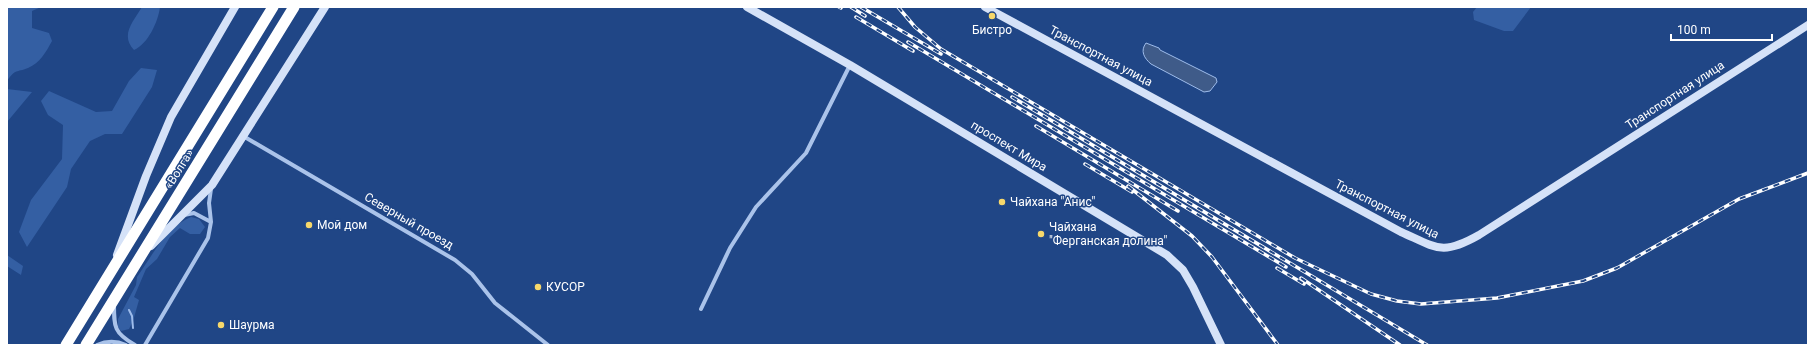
<svg xmlns="http://www.w3.org/2000/svg" width="1815" height="352" font-family="Roboto,sans-serif">
<style>
.green{fill:#345fa3}
.water{fill:#3f5b89;stroke:#9ebceb}
.lines{fill:none;stroke-linecap:round;stroke-linejoin:round}
.stream{stroke:#9ebceb;stroke-width:2}
.street{stroke:#aac3ea;stroke-width:4}
.secondary{stroke:#d5e2f8;stroke-width:8}
.highway{stroke:#fff;stroke-width:11}
.rail-casing{stroke:#fff;stroke-width:3.5}
.rail{stroke:#204686;stroke-width:2;stroke-dasharray:6;stroke-linecap:butt}
.poi-dot{fill:#f7d86b;stroke:#204686;stroke-width:1.5}
.labels{text-anchor:middle;stroke-width:3;stroke-linejoin:round;paint-order:stroke}
.poi-label{font-size:12px;fill:#fff;stroke:#204686;text-anchor:start}
.street-label{font-size:12px;fill:#fff;stroke:#204686}
</style>
<rect width="100%" height="100%" fill="#204686"/>
<!-- green -->
<path class="green" d="M7,7H41L32,11V28L49,33L52,41C46,52 40,63 28,68C16,73 16,68 7,81Z
M142,7H160C158,22 148,44 134,50C120,35 133,22 142,7Z
M1477,7H1531L1513,31H1504L1474,20L1473,12Z
M141,68L157,70L152,87L122,134H105L90,141L71,169L67,187L27,247L19,232L31,200L62,159L63,125L48,115L41,101L49,91L96,112L112,111L129,81Z
M7,89L32,92L7,122Z
M191,217L199,219L205,227L200,234H190L180,228L170,237L157,259L146,269L134,297L139,300L133,321L129,329L121,331L118,327V319L136,285L137,277C152,256 166,227 191,217Z
M7,255L23,266L21,275L7,266Z"/>
<!-- water -->
<path class="water" d="M1146,43L1159,48L1160,50L1216,78L1217,82L1210,91L1204,92L1151,64C1144,58 1140,51 1146,43Z"/>
<g class="lines">
<!-- stream -->
<path class="stream" d="M129,310L132,316L133,328"/>
<!-- street -->
<path class="street" d="M243,136L455,260L472,274L495,303L548,345
M184,215L194,213L211,222
M114,305C114,327 114,333 135,345
M701,309L730,248L756,207L806,153L850,65
M97,345C106,341 117,341 126,345
M145,345L208,238L211,222L209,203L211,189"/>
<!-- secondary -->
<path class="secondary" d="M747,7L850,65L1167,255L1183,270L1193,287L1221,345
M985,7L1401,232C1437,248 1442,256 1479,235L1808,25
M151,246L212,185L325,7
M117,255L146,176L171,117L235,7"/>
<!-- highway -->
<path class="highway" d="M66,345L273,7
M86,345L294,7"/>
<defs>
<path id="rail" d="M839,7L841,8
M851,7L865,16
M861,7L941,54
M898,7L915,27L941,49L1295,258L1371,294L1397,301L1421,304L1497,298L1583,281L1617,268L1739,199L1808,173
M856,17L913,51
M908,42L1286,267
M1012,97L1427,345
M1036,126L1178,211
M1085,164L1132,192
M1128,186L1192,236L1212,257L1278,345
M1277,268L1304,284
M1301,278L1400,345"/>
</defs>
<!-- rail casing -->
<use href="#rail" class="rail-casing"/>
<!-- rail -->
<use href="#rail" class="rail"/>
</g>
<!-- markers -->
<g class="poi-dot">
<circle cx="992" cy="16" r="4"/>
<circle cx="1002" cy="202" r="4"/>
<circle cx="309" cy="225" r="4"/>
<circle cx="1041" cy="234" r="4"/>
<circle cx="538" cy="287" r="4"/>
<circle cx="221" cy="325" r="4"/>
</g>
<g class="labels">
<!-- poi labels -->
<g class="poi-label">
<text x="992" y="34" text-anchor="middle">Бистро</text>
<text x="1010" y="206">Чайхана "Анис"</text>
<text x="317" y="229">Мой дом</text>
<text x="1049" y="231">Чайхана<tspan x="1049" dy="14">"Ферганская долина"</tspan></text>
<text x="546" y="291">КУСОР</text>
<text x="229" y="329">Шаурма</text>
</g>
<!-- street labels -->
<g class="street-label">
<text transform="translate(1101 56) rotate(28)" y="4">Транспортная улица</text>
<text transform="translate(1675 95) rotate(-33)" y="4">Транспортная улица</text>
<text transform="translate(1009 146) rotate(31)" y="4">проспект Мира</text>
<text transform="translate(179 169) rotate(-58)" y="4">«Волга»</text>
<text transform="translate(1387 209) rotate(27)" y="4">Транспортная улица</text>
<text transform="translate(409 221) rotate(30)" y="4">Северный проезд</text>
</g>
</g>
<!-- border -->
<rect width="1815" height="352" fill="none" stroke="#ffffff" stroke-width="16"/>
<!-- scale -->
<path d="M1671 34v6h101v-6" fill="none" stroke="#ffffff" stroke-width="2"/>
<text x="1677" y="34" font-size="12" fill="#ffffff" stroke="#204686" stroke-width="3" paint-order="stroke">100 m</text>
</svg>
